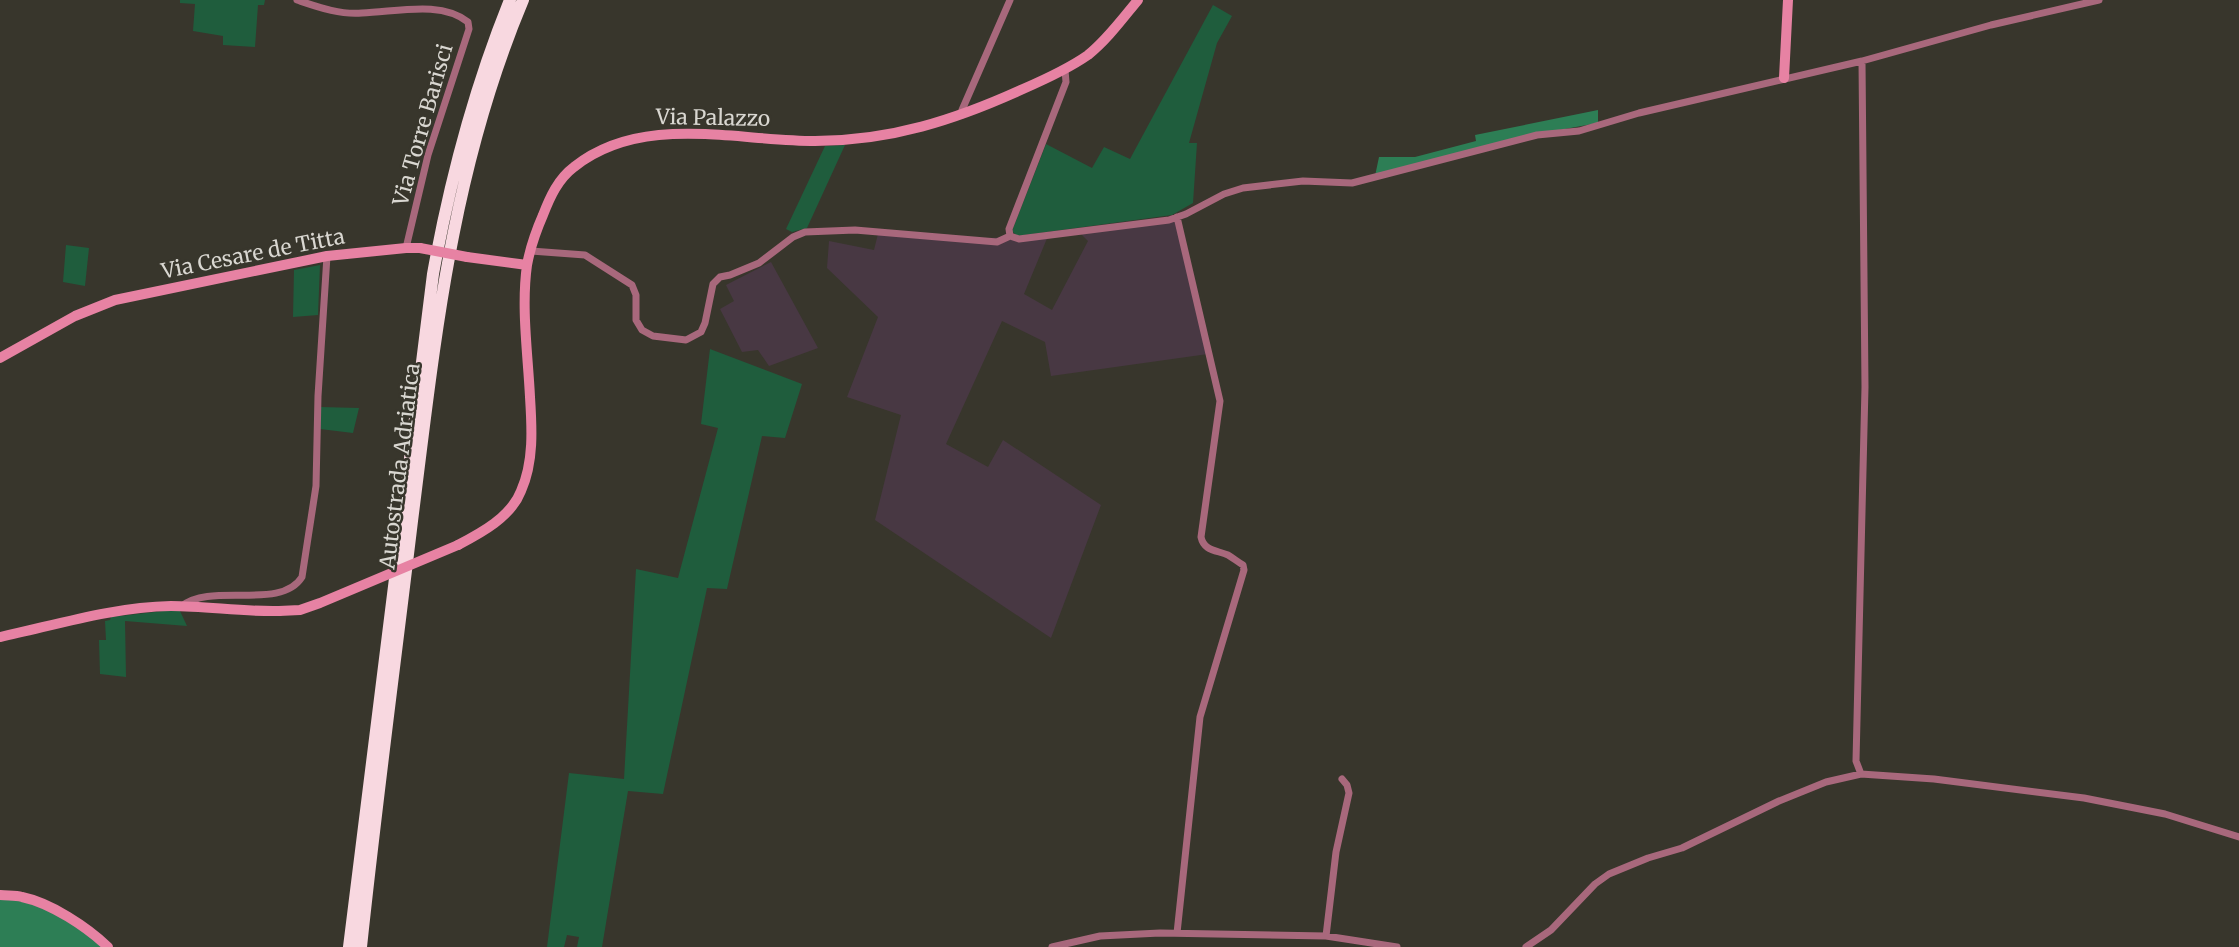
<svg xmlns="http://www.w3.org/2000/svg" width="2239" height="947" font-family="Merriweather,serif">
<style>
.industrial{fill:#483843}
.green{fill:#1f5d3d}
.forest{fill:#2d7e55}
.lines{fill:none;stroke-linecap:round;stroke-linejoin:round}
.street{stroke:#a8687c;stroke-width:7}
.secondary{stroke:#e782a3;stroke-width:10}
.highway{stroke:#f8d8e0;stroke-width:12}
.secondary-bridge{stroke:#e782a3;stroke-width:10}
.labels{text-anchor:middle;stroke-width:5;stroke-linejoin:round;paint-order:stroke}
.street-label{font-size:21px;fill:#d9d7d1;stroke:#38362c}
</style>
<rect width="100%" height="100%" fill="#38362c"/>
<!-- industrial -->
<path class="industrial" d="M1176,221L1208,354L1051,376L1045,342L1002,321L946,444L988,467L1003,440L1101,505L1051,638L875,520L901,415L847,397L878,317L827,268L829,241L874,250L878,234L955,239L1048,236L1024,294L1052,310L1088,241L1081,234Z
M771,262L818,348L769,366L758,350L742,352L720,309L734,301L726,285Z"/>
<!-- green -->
<path class="green" d="M180,0H265L264,5H258L255,47L223,45V36L193,31L195,4L180,3Z
M1213,5L1232,16L1217,43L1189,143H1197L1193,203L1172,215L1017,236L1012,231L1046,144L1092,168L1104,147L1130,159Z
M845,145L807,228L792,232L786,229L825,146Z
M66,245L89,248L85,286L63,282Z
M320,265L318,315L293,317L294,270Z
M710,349L802,384L785,438L762,436L727,589L707,588L663,794L628,791L602,947H577L579,937L567,935L564,947H547L569,773L624,779L636,569L678,578L718,428L701,424Z
M320,407L359,408L353,433L320,429Z
M172,610L180,611L187,626L125,621L126,677L100,674L99,640H106L105,621L110,620L111,617Z"/>
<!-- forest -->
<path class="forest" d="M1598,110V123L1537,134L1375,176L1379,157H1415L1476,141L1475,135Z
M0,898C39,901 73,921 102,947H0Z"/>
<g class="lines">
<!-- street -->
<path class="street" d="M297,0C318,7 340,15 362,13C396,12 441,0 468,22L469,29L428,155L406,248
M1065,70L1066,82L1009,229L1010,236L1019,239L1169,220L1186,214L1224,194L1243,188L1303,181L1352,183L1537,135L1579,131L1639,113L1862,61L1991,25L2099,0
M962,115V110L1010,0
M1177,217L1220,401L1201,537C1204,551 1216,550 1228,555C1233,558 1238,562 1243,565L1244,570L1200,717L1177,933
M531,251L585,255L632,285L636,295V320L642,330L653,336L686,340L701,332L705,323L713,284L720,277L730,275L759,263L793,237L805,232L855,230L997,242L1010,236
M182,606C211,582 281,611 302,577L316,486L318,396L327,256
M1861,774L1856,761L1865,387L1862,61
M1326,936L1336,852L1349,793L1347,785L1342,779
M1052,947L1100,936L1160,933L1326,936L1397,947
M1526,947L1551,930L1595,884L1609,874L1648,858L1682,848L1779,801L1826,782L1861,774L1934,779L2084,798L2165,814L2239,837"/>
<!-- secondary -->
<path class="secondary" d="M1784,78L1788,0
M467,257L527,265
M0,358L75,316L115,300L327,256L406,248H420
M458,545C481,533 511,517 521,491C534,462 532,428 530,397C528,355 521,308 527,265C530,249 536,231 543,215C550,197 558,179 574,167C642,113 735,141 815,141C890,141 955,120 1023,89C1046,79 1068,69 1088,55C1107,40 1123,18 1138,0
M0,637C56,625 113,607 171,606C207,606 243,612 279,611
M0,895C7,896 15,895 22,897C51,903 87,927 108,947"/>
<!-- highway -->
<path class="highway" d="M349,947L433,274C450,180 474,89 510,0
M361,947C376,805 395,663 412,521C435,340 451,171 523,0"/>
<!-- secondary-bridge -->
<path class="secondary-bridge" d="M420,248L467,257
M279,611L300,610L320,603L458,545"/>
</g>
<g class="labels">
<!-- street labels -->
<g class="street-label">
<text transform="translate(713 118) rotate(1)" y="7">Via Palazzo</text>
<text transform="translate(423 125) rotate(-74)" y="7">Via Torre Barisci</text>
<text transform="translate(253 254) rotate(-11)" y="7">Via Cesare de Titta</text>
<text transform="translate(400 466) rotate(-83)" y="7">Autostrada Adriatica</text>
</g>
</g>
</svg>
